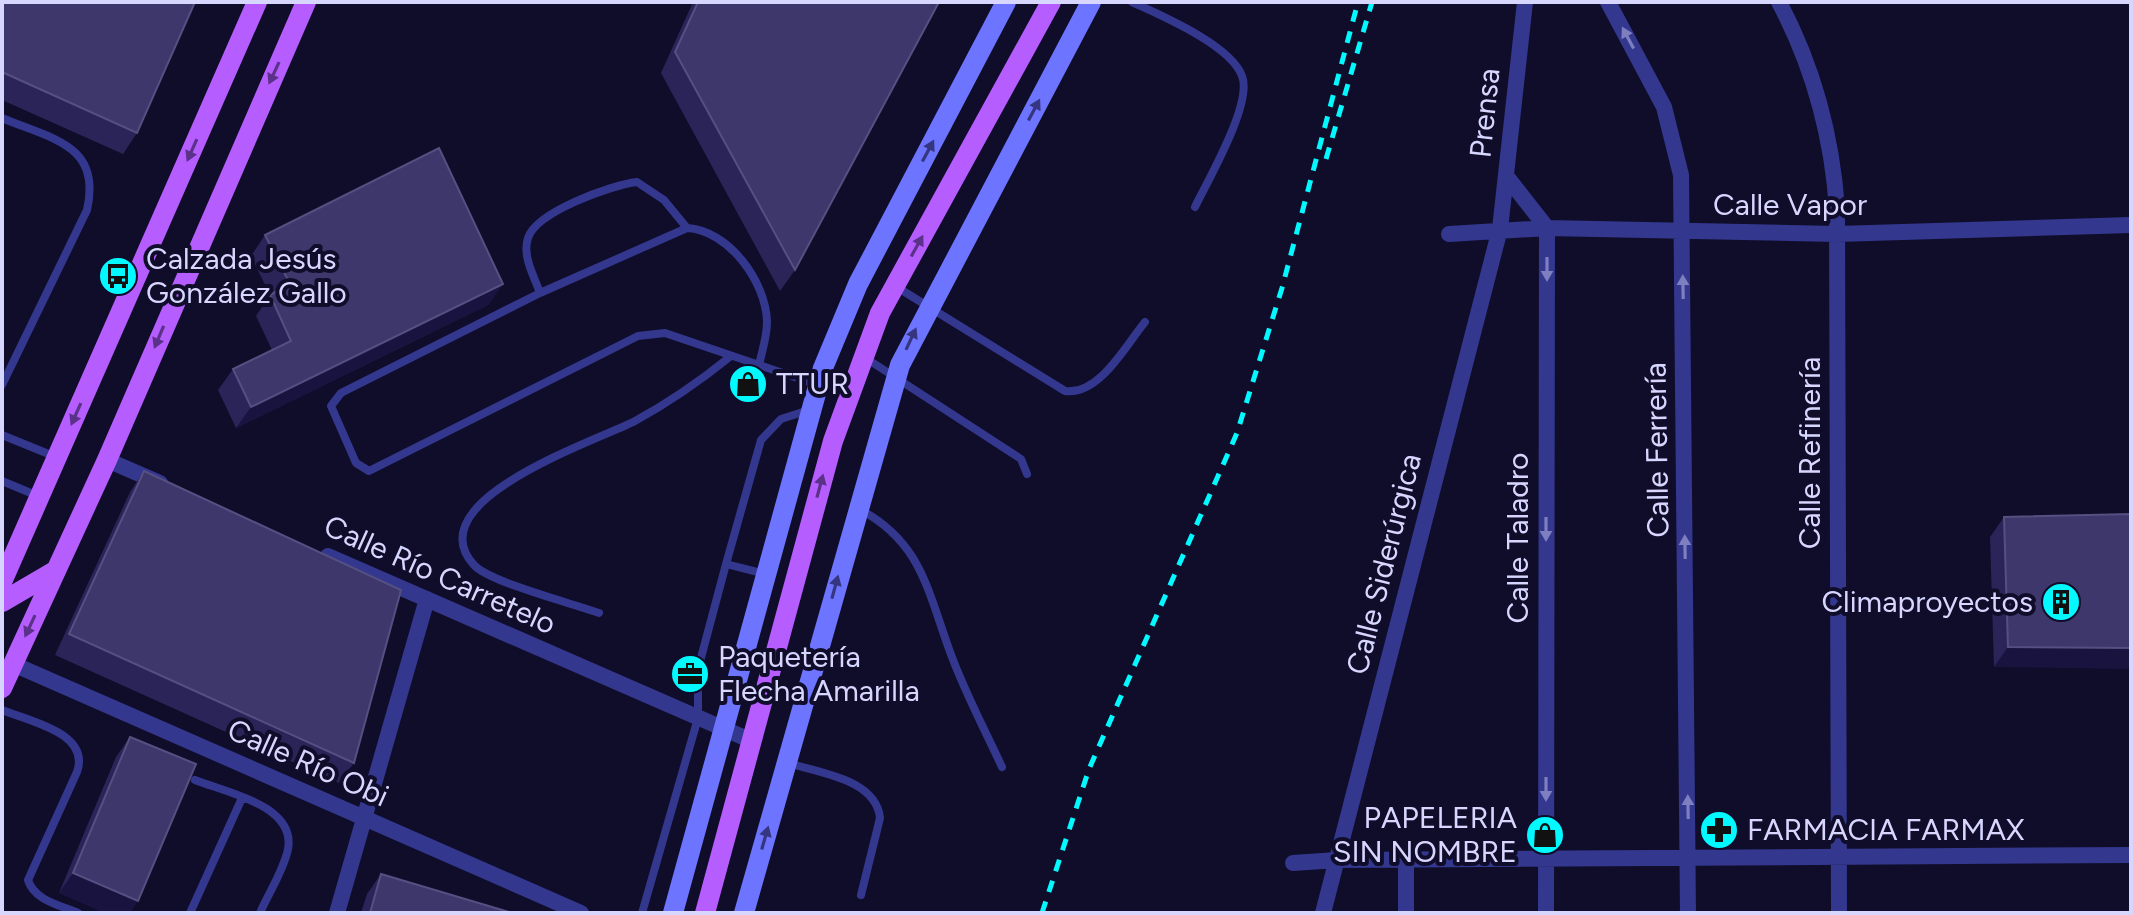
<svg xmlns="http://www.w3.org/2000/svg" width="2133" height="915" font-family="Figtree,sans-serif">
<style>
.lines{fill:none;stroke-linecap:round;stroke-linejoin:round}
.lane{stroke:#33378e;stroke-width:8}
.street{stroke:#33378e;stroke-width:16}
.secondary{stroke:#6d74ff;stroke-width:20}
.primary{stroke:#b65dff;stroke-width:20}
.rail{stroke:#02f9ff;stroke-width:5;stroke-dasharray:12 10;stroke-linecap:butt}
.wall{fill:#2b2459}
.shaded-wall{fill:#18133f}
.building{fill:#3d376b;stroke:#565082;stroke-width:2}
.oneway{fill:#7d7fc1}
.oneway2{fill:#5b318a}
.oneway3{fill:#35367f}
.labels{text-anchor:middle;stroke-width:8;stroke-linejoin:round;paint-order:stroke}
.street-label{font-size:30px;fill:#d7d6ff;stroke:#100d2a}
.poi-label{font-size:30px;fill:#d7d6ff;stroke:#100d2a;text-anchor:start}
</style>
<rect width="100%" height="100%" fill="#100d2a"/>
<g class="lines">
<!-- lane -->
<path class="lane" d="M1132,2C1160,15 1231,45 1242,76C1253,103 1208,180 1195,207
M2,118C51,139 102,144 87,210L2,385
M895,286L1065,391C1099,396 1126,345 1145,322
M540,293C534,276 522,256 528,238C536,212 611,185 637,182L664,200L687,228
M864,357L1021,459L1027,474
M759,365C762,351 767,337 767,322C766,281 728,230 687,228L540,293L341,393L331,406L356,463L369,471L638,336L665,333L818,385
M2,435L56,457
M2,481L38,496
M859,509C920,541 927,588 949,649C963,689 984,728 1002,767
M726,564L761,440L781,419L809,410
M599,613C574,604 489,582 474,565C415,500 599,440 635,421C670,402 700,381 731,356
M2,710C29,721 91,733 77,772L28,880C34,900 59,905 78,913
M788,763C819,773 876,779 880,818L861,895
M195,780C225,792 296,805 288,849C284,870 268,894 260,913
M190,913L242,798
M642,913L698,718V669L726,564L765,574"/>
<!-- street -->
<path class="street" d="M1608,2L1664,107L1681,175L1688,913
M1779,2C1814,68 1832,135 1837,209L1839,913
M1507,177L1547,228L1546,913
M1449,234L1547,228L1837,234L2131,225
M107,460L160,483
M328,556L752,741
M13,664L581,913
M1293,863L1337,860L2131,855
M337,913L427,599
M1323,913L1500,229L1525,2
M1406,913V860"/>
<!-- secondary -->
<path class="secondary" d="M673,913L823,368L858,284L1006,2
M744,913L900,365L1091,2"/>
<!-- primary -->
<path class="primary" d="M2,582L257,2
M2,602L55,571
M2,688L107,460L306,2
M705,913L833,441L880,313L1051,2"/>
<!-- rail -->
<path class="rail" d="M1326,159L1372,2
M1042,913L1089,769L1237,433L1282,288L1358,2"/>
</g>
<!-- wall -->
<path class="wall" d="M2,2L137,133L123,154L2,100Z
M693,2H939L795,270L780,291L661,73Z
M265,235L503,284L488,305L236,428L218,390L233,369L272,350L256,316L270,295L251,256Z
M144,471L354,763L339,783L55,655L130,492Z
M2131,514L1994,667L1990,537L2004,517Z
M130,737L196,764L59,893L116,757Z
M381,874L509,913H361L367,894Z"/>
<!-- shaded-wall -->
<path class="shaded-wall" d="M503,284L488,305L236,428L251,407Z
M2008,647L2131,648V669L1994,667Z
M73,873L138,901L130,913H104L59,893Z"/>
<!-- building -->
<path class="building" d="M2,2H195L137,133L2,72Z
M698,2H939L795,270L675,52Z
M439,148L503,284L251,407L233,369L291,341L270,295L290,284L265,235Z
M144,471L401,590L354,763L69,634Z
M2131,514V648L2008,647L2004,517Z
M130,737L196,764L138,901L73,873Z
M381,874L509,912V913H370Z"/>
<!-- one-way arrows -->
<defs><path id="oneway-solid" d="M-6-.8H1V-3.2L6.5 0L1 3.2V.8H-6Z" transform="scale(2)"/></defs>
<g class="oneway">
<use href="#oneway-solid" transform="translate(1628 38) rotate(-118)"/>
<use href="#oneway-solid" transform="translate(1547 269) rotate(90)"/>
<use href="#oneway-solid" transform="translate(1683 287) rotate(-91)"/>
<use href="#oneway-solid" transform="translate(1546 529) rotate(90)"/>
<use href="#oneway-solid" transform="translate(1685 547) rotate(-91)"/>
<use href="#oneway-solid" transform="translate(1546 789) rotate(90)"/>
<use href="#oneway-solid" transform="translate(1688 807) rotate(-91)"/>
</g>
<g class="oneway2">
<use href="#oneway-solid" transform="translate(274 73) rotate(115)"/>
<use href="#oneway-solid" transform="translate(192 150) rotate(114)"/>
<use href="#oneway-solid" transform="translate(917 246) rotate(-61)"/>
<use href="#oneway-solid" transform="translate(159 337) rotate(113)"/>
<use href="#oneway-solid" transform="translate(76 414) rotate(114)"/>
<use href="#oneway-solid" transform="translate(820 486) rotate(-75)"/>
<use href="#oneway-solid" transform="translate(30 626) rotate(115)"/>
</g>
<g class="oneway3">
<use href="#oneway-solid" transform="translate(1034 110) rotate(-62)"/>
<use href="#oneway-solid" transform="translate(928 151) rotate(-62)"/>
<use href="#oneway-solid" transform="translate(911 339) rotate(-65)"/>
<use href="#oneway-solid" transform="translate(835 587) rotate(-75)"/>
<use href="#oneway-solid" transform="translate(765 838) rotate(-74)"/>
</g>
<!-- icons -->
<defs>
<symbol id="bus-disc" viewBox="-11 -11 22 22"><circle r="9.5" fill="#02f9ff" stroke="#100d2a"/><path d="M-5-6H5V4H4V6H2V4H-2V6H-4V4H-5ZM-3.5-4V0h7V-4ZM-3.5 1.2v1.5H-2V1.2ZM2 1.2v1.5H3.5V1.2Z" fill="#111"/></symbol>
<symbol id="shop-disc" viewBox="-11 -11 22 22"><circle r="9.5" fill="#02f9ff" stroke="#100d2a"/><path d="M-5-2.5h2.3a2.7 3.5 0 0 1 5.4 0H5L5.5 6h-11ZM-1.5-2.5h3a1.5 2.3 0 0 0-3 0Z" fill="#111"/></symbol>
<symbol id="building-disc" viewBox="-11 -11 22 22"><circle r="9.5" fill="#02f9ff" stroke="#100d2a"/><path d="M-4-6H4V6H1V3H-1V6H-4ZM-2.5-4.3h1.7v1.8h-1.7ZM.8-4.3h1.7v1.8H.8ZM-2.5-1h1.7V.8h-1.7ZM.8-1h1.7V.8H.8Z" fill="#111"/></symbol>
<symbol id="office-disc" viewBox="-11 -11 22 22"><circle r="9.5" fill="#02f9ff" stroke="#100d2a"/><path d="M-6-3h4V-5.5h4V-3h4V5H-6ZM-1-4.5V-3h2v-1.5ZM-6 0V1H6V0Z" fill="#111"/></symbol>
<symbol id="pharmacy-disc" viewBox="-11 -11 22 22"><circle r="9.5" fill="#02f9ff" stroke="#100d2a"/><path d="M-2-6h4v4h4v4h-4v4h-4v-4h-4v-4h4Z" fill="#111"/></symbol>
</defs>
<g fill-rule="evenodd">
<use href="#bus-disc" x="96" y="254" width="44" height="44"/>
<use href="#shop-disc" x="726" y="362" width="44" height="44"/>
<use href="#building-disc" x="2039" y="580" width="44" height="44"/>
<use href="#office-disc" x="668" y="652" width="44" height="44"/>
<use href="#pharmacy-disc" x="1697" y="808" width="44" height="44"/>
<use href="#shop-disc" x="1523" y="813" width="44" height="44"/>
</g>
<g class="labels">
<!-- street labels -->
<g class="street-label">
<text transform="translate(1485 113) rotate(-84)" y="10">Prensa</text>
<text x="1790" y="215">Calle Vapor</text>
<text transform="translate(1657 450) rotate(-91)" y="10">Calle Ferrería</text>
<text transform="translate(1810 453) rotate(-90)" y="10">Calle Refinería</text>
<text transform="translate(1518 538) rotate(-90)" y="10">Calle Taladro</text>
<text transform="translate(1384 564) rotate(-76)" y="10">Calle Siderúrgica</text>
<text transform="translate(440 575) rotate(24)" y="10">Calle Río Carretelo</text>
<text transform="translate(308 763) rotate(24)" y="10">Calle Río Obi</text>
</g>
<!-- poi labels -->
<g class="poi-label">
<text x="146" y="269">Calzada Jesús<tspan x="146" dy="34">González Gallo</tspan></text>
<text x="776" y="394">TTUR</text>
<text x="2033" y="612" text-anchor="end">Climaproyectos</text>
<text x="718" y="667">Paquetería<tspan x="718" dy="34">Flecha Amarilla</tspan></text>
<text x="1517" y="828" text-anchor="end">PAPELERIA<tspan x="1517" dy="34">SIN NOMBRE</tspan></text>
<text x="1747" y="840">FARMACIA FARMAX</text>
</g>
</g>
<!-- border -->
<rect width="2133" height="915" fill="none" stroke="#d7d6ff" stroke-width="8"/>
</svg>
